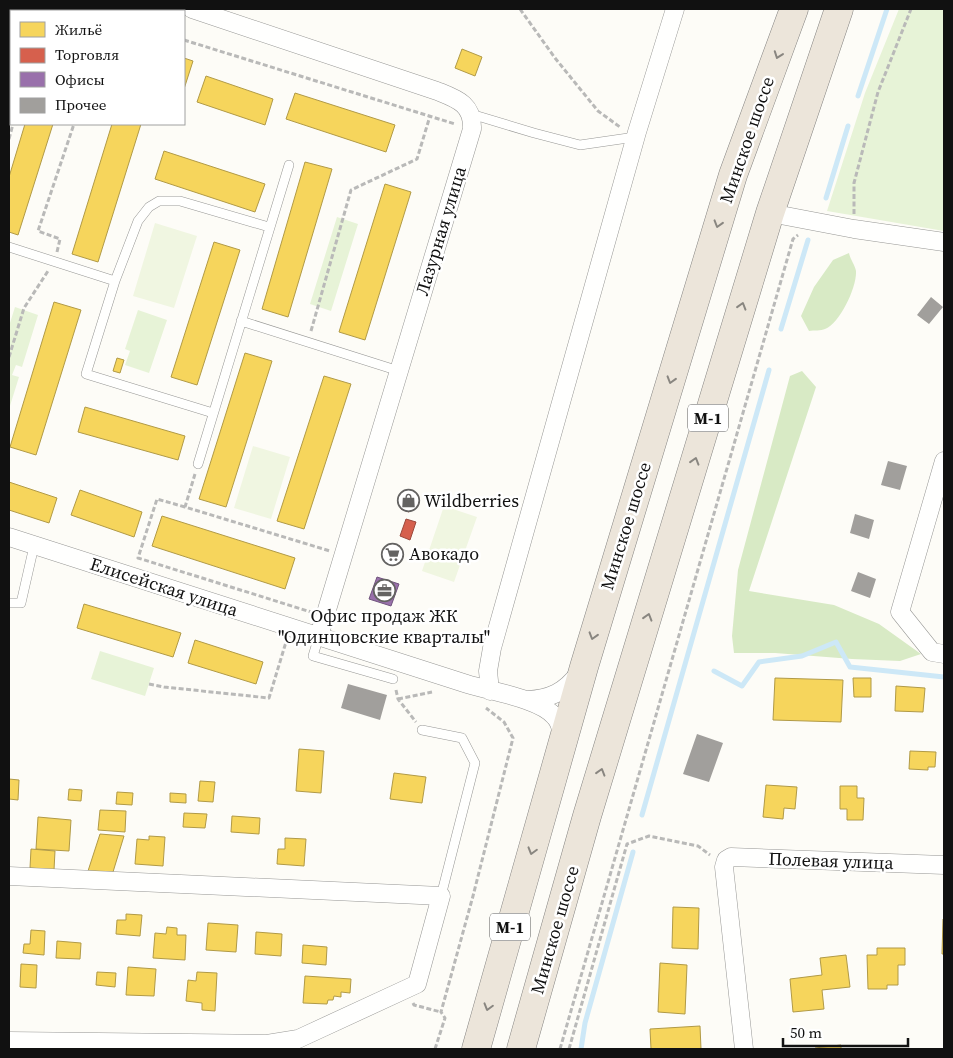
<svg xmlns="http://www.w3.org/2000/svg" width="953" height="1058" font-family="'Source Serif 4',serif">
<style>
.green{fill:#e7f3d7}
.forest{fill:#d8eac5}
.pitch{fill:#f0f6e1}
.homes{fill:#f6d55c;stroke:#b19a46}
.shops{fill:#d6604d;stroke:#9b483b}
.offices{fill:#9970ab;stroke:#70547d}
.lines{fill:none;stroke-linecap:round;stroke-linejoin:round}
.stream{stroke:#cde8f7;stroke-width:5}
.building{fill:#a19f9c}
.service-casing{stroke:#979795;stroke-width:10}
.minor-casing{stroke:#979795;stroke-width:19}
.trunk-casing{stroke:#858482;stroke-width:29}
.path{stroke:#b9b9b8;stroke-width:3;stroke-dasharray:5 2.5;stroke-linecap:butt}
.service{stroke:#fffffe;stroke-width:9}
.minor{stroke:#fffffe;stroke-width:18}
.trunk{stroke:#ece5da;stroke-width:28}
.oneway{stroke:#898680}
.labels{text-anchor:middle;stroke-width:5;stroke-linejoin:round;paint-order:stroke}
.shield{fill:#fff;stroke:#585858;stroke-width:1}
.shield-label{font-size:16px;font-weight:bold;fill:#111}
.street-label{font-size:18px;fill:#111;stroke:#fff}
.poi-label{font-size:18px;fill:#111;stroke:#fff;text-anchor:start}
</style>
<rect width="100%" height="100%" fill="#fdfcf7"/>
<!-- green -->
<path class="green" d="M899,9H944V231L827,211L865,93Z
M337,217L358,224L331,311L310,304Z
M15,307L38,315L22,367L16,365L12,375L19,377L9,409V326Z
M138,310L167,320L149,373L125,365L130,351L125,349Z
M100,651L154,668L145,696L91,679Z"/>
<!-- forest -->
<path class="forest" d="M849,253C850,259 855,265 856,271C857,287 840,323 825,329C821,331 814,330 809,331L801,316L814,287L833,260Z
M802,371L816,387L749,591L834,605L879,624L921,654L900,661L852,659L775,653H734L732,636L738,570L790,376Z"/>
<!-- pitch -->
<path class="pitch" d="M155,223L197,236L174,308L133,296Z
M253,446L290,457L271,519L234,508Z
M444,506L477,517L454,582L422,571Z"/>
<!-- homes -->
<path class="homes" d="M462,49L482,57L475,76L455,68Z
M184,58L193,61L184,89Z
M206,76L273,99L265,125L197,102Z
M295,93L395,125L386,152L286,119Z
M25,124H53L18,235L9,232V177Z
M112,124H141L98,262L72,254Z
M164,151L265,184L255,212L155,179Z
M305,162L332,169L288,317L262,309Z
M385,184L411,192L365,340L339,332Z
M214,242L240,250L197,385L171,377Z
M54,302L81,310L36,455L10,447Z
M245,353L272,361L226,507L199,499Z
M117,358L124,360L120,373L113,371Z
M324,376L351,384L304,529L277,521Z
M85,407L185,436L178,460L78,432Z
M9,482L57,498L49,523L9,510Z
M80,490L142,512L134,537L71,515Z
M162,516L295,558L285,589L152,546Z
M84,604L181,633L173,657L77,628Z
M195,640L263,662L256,684L188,663Z
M775,678L843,680L841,722L773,720Z
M853,678H871V697H854Z
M896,686L925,688L923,712L895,711Z
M299,749L324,751L321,793L296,791Z
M910,751L936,752L935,767H928V770L909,769Z
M394,773L426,777L422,803L390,799Z
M9,779L19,780L18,800L9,799Z
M200,781L215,782L213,802L198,801Z
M766,785L797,787L795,809L784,808L783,819L763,817Z
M840,786H857V798H864L863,820H847V809H840Z
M69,789L82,790L81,801L68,800Z
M117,792L133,793L132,805L116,804Z
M170,793L186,794V803L170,802Z
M100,810L126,811L125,832L98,830Z
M184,813L207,814L205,828L183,827Z
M232,816L260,818L259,834L231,832Z
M38,817L71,820L69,851L36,849Z
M100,834L124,836L113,872L88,871Z
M149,836L165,837L163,866L135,864L137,839L149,840Z
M285,838L306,839L304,866L277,864L278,849H285Z
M31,849L55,851L54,870L30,868Z
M673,907L699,908L698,949L672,948Z
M126,914L142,915L140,936L116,934L117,920H126Z
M943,919L944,920V954H942Z
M208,923L238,925L236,952L206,950Z
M167,927L177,928V935H186L185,960L153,958L155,933L166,934Z
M31,930L45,931L44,955L23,953L24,944H30Z
M256,932L282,934L281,956L255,954Z
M57,941L81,943L80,959L56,958Z
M303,945L327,947L326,965L302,963Z
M877,948H905V965H898V985H887V989H868L867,955H877Z
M846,955L850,987L822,990L824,1009L793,1012L790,979L822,975L820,958Z
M660,963L687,965L685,1014L658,1012Z
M21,964L37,965L36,988L20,987Z
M128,967L156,969L154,996L126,995Z
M97,972L116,973L115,987L96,985Z
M197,972L217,973L215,1011L202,1010V1003L186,1001L188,980L196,981Z
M305,976L351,979L350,993L341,992V997L334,996L333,1000H328L327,1004L303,1003Z
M700,1026L701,1049H651L650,1029Z
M841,1045V1049H815V1048Z"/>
<!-- shops -->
<path class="shops" d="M407,490L416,493L409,512L401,509Z
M406,519L416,522L410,540L400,536Z
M392,544L400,546L394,564L386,561Z"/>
<!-- offices -->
<path class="offices" d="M377,577L399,584L391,606L369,599Z"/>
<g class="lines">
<!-- stream -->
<path class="stream" d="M858,96L887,9
M826,198L848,126
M781,329L808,240
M714,671L742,686L759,662L802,656L836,642L850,667L944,677
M642,815L769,370
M581,1049L585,1023L633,852"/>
</g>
<!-- building -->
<path class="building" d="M931,297L943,307L929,324L917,315Z
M888,461L907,466L900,490L881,485Z
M855,514L874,520L869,539L850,533Z
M858,572L876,579L870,598L851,591Z
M348,684L387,695L380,720L341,708Z
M697,734L723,743L709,782L683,774Z"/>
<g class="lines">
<defs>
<path id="service" d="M471,114L534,133L580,145L635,137
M9,247L115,281
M241,321L399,371
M213,413L86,374L115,281L138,221L149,207L159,201H180L269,227
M198,464L289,165
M9,603H21L34,546
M319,636L313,656L393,679
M422,730L462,738L475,763L441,896"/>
<path id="minor" d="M192,9L437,91C457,99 473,104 472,129L319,636
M35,11L36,9
M9,86L11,77
M770,213L854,229L944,242
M944,461L900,612L932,652L944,654
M9,537L467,684C490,691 541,699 555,717C561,723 561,731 563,739
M490,691L488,671L492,648L637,132L675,9
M527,700C550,699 565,692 579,673
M9,876L441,896L417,984L298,1039L267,1044L9,1041
M744,1049L724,867L726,860L731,857L944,865"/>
<path id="trunk" d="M476,1049L584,667L733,175L794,9
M521,1049L587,816L770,213L839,9"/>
</defs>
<!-- service casing -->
<use href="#service" class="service-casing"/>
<!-- minor casing -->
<use href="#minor" class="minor-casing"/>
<!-- trunk casing -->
<use href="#trunk" class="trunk-casing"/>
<!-- path -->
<path class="path" d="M82,9L90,11
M520,9L555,58L598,111L620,127
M184,40L455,124
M9,139L13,124
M854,214V183L878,92L911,9
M57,252L60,239L38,231L74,124
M311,331L351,190L417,159L430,116
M9,357L24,308L48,271
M195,474L185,507L330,551
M185,507L157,499L138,558L311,612
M149,684L164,687L269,698L286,642
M396,690L398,699L416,722
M398,699L432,692
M413,1003L414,1005L441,1012
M435,1049L445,1018L441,1012L473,896L513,738L504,722L486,708
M560,1049L793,239L798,235
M569,1049L627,844L649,836L698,846L710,855"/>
<!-- service -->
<use href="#service" class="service"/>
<!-- minor -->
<use href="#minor" class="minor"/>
<!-- trunk -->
<use href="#trunk" class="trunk"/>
</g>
<!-- one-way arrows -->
<defs><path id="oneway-chevron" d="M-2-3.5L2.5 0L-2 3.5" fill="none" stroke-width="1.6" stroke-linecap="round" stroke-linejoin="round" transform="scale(1.25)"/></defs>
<g class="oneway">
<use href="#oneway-chevron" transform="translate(778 55) rotate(110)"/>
<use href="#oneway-chevron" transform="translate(718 224) rotate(107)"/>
<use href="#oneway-chevron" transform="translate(742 306) rotate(-73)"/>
<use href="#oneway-chevron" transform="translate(671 380) rotate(107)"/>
<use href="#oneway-chevron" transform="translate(695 461) rotate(-73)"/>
<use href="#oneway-chevron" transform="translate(648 617) rotate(-73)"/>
<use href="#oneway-chevron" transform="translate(593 636) rotate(107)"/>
<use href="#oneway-chevron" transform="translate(601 772) rotate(-73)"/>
<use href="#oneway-chevron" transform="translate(532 851) rotate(106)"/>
<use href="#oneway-chevron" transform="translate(488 1007) rotate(106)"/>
</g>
<!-- icons -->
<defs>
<symbol id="shop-ring" viewBox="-11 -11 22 22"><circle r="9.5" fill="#fff" stroke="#646362" stroke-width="1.5"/><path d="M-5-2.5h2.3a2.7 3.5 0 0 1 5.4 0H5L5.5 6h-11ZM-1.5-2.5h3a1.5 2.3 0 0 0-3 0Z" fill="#646362"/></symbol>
<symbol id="supermarket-ring" viewBox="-11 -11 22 22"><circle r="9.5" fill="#fff" stroke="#646362" stroke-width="1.5"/><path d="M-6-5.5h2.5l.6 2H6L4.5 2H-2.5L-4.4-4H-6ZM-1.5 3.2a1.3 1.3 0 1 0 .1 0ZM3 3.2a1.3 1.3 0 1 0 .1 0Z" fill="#646362"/></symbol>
<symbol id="office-ring" viewBox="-11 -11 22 22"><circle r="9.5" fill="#fff" stroke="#646362" stroke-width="1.5"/><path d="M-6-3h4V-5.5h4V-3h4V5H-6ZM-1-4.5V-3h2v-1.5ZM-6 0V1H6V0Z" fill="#646362"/></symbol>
</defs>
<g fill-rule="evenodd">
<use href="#shop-ring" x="396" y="488" width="25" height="25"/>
<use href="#supermarket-ring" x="380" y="542" width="25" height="25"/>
<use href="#office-ring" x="372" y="578" width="25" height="25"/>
</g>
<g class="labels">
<!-- shield labels -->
<g class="shield">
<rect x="688" y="404.5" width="40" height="27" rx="4"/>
<rect x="490" y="913.5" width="40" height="27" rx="4"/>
</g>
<g class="shield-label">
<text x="708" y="424">М-1</text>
<text x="510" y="933">М-1</text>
</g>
<!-- street labels -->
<g class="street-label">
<text transform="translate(747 140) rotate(-71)" y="6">Минское шоссе</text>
<text transform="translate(441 231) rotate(-73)" y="6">Лазурная улица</text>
<text transform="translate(626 526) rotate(-73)" y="6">Минское шоссе</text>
<text transform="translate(164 587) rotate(18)" y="6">Елисейская улица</text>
<text transform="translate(831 861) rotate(2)" y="6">Полевая улица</text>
<text transform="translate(555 930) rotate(-74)" y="6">Минское шоссе</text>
</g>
<!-- poi labels -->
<g class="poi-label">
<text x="424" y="507">Wildberries</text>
<text x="409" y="560">Авокадо</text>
<text x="384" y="622" text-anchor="middle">Офис продаж ЖК<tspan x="384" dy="21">"Одинцовские кварталы"</tspan></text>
</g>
</g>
<!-- border -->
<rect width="953" height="1058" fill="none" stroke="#111111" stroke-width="20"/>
<!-- legend -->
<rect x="10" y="10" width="175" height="115" fill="#ffffff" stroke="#a0a0a0"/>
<rect x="20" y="22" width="25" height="15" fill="#f6d55c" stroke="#a0a0a0"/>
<text x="55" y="35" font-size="15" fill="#111111">Жильё</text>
<rect x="20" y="48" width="25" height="15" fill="#d6604d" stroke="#a0a0a0"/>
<text x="55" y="60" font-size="15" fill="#111111">Торговля</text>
<rect x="20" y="72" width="25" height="15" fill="#9970ab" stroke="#a0a0a0"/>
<text x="55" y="85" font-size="15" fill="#111111">Офисы</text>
<rect x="20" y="98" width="25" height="15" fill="#a19f9c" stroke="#a0a0a0"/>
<text x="55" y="110" font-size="15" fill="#111111">Прочее</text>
<!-- scale -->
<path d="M783 1038v8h125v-8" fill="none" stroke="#111111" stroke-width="2.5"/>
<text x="790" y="1038" font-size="15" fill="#111111" stroke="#ffffff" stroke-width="4" paint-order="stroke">50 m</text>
</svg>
